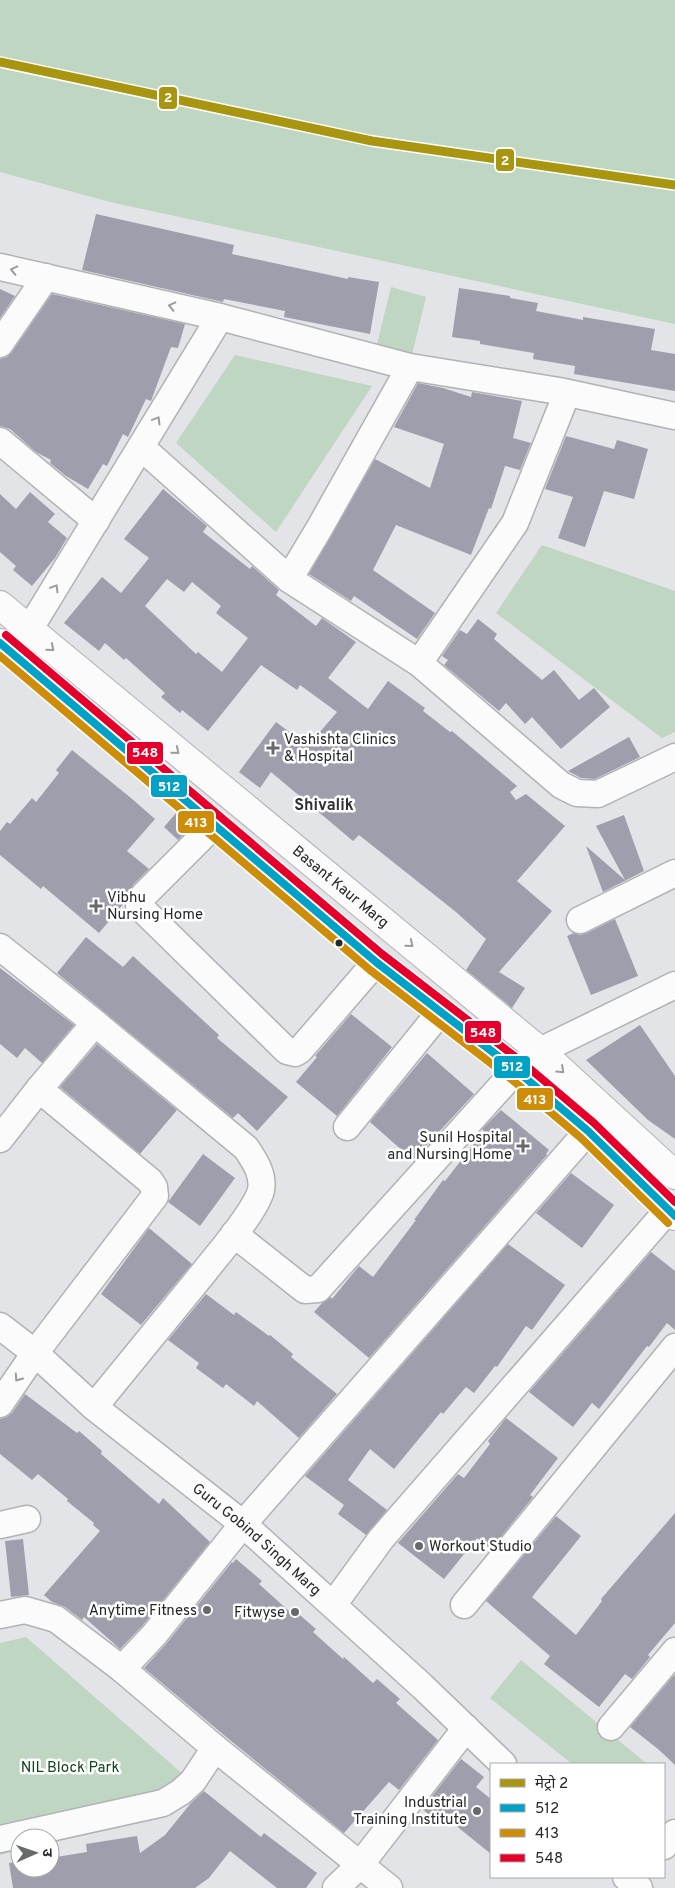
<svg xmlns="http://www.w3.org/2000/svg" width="675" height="1888" font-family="Overpass,'Noto Sans Devanagari',sans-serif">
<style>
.green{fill:#bed6c2}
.building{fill:#9f9eac;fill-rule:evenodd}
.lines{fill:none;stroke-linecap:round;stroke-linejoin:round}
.minor-casing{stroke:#b2b2b5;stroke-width:29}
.secondary-casing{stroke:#b2b2b5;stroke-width:30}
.minor{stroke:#fbfbfb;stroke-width:26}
.secondary{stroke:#fbfbfb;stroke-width:28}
.bus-1-casing{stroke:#fff;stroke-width:11}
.bus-2-casing{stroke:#fff;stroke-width:11}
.bus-3-casing{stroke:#fff;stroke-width:11}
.bus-1{stroke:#02a2c6;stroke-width:8}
.bus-2{stroke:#cd8d08;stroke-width:8}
.bus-3{stroke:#e4002b;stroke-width:8}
.metro-1-casing{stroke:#fff;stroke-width:12}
.metro-1{stroke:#a89510;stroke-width:9}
.oneway{stroke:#9b9c9c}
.poi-dot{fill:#68696c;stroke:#fff;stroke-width:2}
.bus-dot{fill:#262729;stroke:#fff;stroke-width:2}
.labels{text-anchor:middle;stroke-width:5;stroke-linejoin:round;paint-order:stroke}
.poi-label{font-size:15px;fill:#262729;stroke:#fff;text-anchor:end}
.street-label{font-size:15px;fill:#262729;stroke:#fff}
.park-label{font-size:15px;fill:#10441d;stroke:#fff}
.neighbourhood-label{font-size:16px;font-weight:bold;fill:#2f3135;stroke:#fff}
.line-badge{stroke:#fff;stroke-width:2}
.badge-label{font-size:14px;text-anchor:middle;font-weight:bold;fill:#fff}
</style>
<rect width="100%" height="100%" fill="#e3e4e7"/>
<!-- green -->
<path class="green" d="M0,0H675V324L110,202L0,172Z
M391,287L426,297L412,355L376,348Z
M235,355L372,386L276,532L176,443Z
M542,545L675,591V732L662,738L496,613Z
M26,1637L185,1776L157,1819L50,1843V1838H20V1850L0,1855V1643Z
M521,1660L647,1764H572L490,1698Z"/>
<!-- building -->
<path class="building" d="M96,214L234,245L232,254L348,279V277L379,282L370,334L284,317L285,311L224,299L223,302L82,270Z
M459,288L510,296V298L538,303L536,311L583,320V317L655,329L651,350L675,354V391L574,374L575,366L533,359L534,353L480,344V341L452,337Z
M0,289L15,296L0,318Z
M52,294L185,324L178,348L171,347L151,401L146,399L128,437L123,434L107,466L103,464L88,489L66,476L50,463L51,460L36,452L10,429L0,426V359L7,357L12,352Z
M418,383L443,388L471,397L472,392L522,401L513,438L531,443L520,470L505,466L491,509L489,508L471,555L396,525L373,570L435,613L417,639L354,596L351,601L309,574L375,459L430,488L444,444L394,427Z
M566,436L614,449L617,440L648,449L634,499L604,491L585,547L558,538L573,497L545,489Z
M163,489L207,526L203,532L250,569L252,566L279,590L276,595L316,626L322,618L356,642L328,678L368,709L388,681L425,708L423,711L450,732L452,731L517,786L510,792L516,800L526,794L565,826L517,881L552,911L499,972L525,988L512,1008L466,970L486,939L456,912L359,835L353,841L271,772L260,788L239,772L276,722L308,746L337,712L300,685L297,690L261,665L208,731L182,710L180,713L161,697L165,693L126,658L124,660L105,643L99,651L64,623L102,577L121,593L149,558L124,539ZM167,579L184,592L192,582L221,606L216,613L248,638L222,672L198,652L196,654L145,606Z
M30,492L55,514L48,522L67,538L55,558L32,586L13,570L16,566L0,552V494L16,509Z
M478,619L497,634L494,639L542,680L554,670L579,700L594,688L610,707L561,749L532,717L525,724L506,703L499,711L444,665L448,660L442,656L460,630L467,634Z
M629,737L640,757L595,779L581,778L568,771Z
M72,750L131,798L155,819L127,851L149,869L133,885L125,902L99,933L43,886L41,889L0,855V831L7,822L10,824L32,798L36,802L59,773L56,770Z
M176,813L192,826L178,840L164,827Z
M624,815L644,871L603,892L586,846L625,880L596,826Z
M615,919L638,976L591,995L567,936L574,933L580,935L587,933Z
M86,937L123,967L133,956L219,1035L217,1038L288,1097L257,1131L238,1113L233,1118L57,973Z
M0,968L74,1025L42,1063L25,1048L17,1058L0,1044Z
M351,1014L392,1047L337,1116L296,1082L317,1057L315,1056Z
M640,1025L675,1076V1139L648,1120L586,1060Z
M97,1044L177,1110L140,1154L60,1087Z
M427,1053L474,1094L413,1160L370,1122Z
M501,1110L549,1150L546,1154L547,1155L369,1358L314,1312L322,1303L331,1297L332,1299L359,1266L373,1277L416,1220H414L443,1180L445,1181L484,1131L482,1129Z
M203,1154L235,1178L200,1226L168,1202Z
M571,1173L614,1205L582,1248L536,1213Z
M149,1228L192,1264L141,1325L101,1294Z
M508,1244L565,1285L532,1330L526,1326L497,1367L495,1366L474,1393L466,1387L443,1414L441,1412L394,1469L370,1449L348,1480L387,1510L366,1535L338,1514L344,1505L305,1476Z
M651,1252L675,1271V1330L667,1323L649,1347L647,1346L599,1409L592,1403L573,1427L529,1392Z
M206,1294L234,1315L236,1312L269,1336L270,1335L293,1354L291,1357L337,1394L299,1438L257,1401L254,1406L226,1384L223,1388L196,1368L199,1363L168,1340Z
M25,1394L77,1433L79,1431L102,1451L101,1454L159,1504L163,1498L210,1542L143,1625L120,1649L84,1617L82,1620L65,1607L52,1602L44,1595L100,1531L93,1525L94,1523L67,1501L68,1499L38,1474L32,1480L0,1454V1419L7,1417L12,1413Z
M506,1418L558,1458L530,1495L533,1497L491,1549L477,1538L444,1579L398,1543L458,1474L464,1478L490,1444L488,1441Z
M675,1513V1623L648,1655L650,1657L632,1679L625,1674L599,1707L544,1664L550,1656L486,1601L556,1516L581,1536L532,1597L576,1635L602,1601L601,1599Z
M23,1539L29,1595L11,1597L5,1541Z
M236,1559L262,1581L259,1584L290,1612L293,1609L316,1629L313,1632L343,1659L344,1657L373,1683L377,1679L400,1699L396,1703L438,1740L399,1790L389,1782L344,1833L225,1736L144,1668L166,1644L232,1562L233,1563Z
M674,1675L675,1676V1765L658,1749L630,1727Z
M461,1759L484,1777L476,1787L491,1799V1854L449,1820L444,1826L422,1809Z
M204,1791L261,1837L264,1833L317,1873L306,1888H277L230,1851L209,1878L195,1888H13L9,1863L20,1862V1868H50V1858L87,1852L86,1844L137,1836L140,1853L165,1835L191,1803Z"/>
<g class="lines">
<defs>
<g id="minor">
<path d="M0,267L220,317L410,367L559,391L675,416"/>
<path d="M0,344L46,277"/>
<path d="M0,441L96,521"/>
<path d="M141,447L289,579L419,663L561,785L577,793L598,794L675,757"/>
<path d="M289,579L319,529L410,367"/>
<path d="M29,630L220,317"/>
<path d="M419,663L515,523L567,393"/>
<path d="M214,825L144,895L139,906L287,1051L295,1053L300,1050L376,962"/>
<path d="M580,920L675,873"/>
<path d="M0,947L95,1023"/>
<path d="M39,1089L95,1023L246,1148C254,1160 264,1174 261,1190C256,1211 219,1253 205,1271C168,1316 131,1362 94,1407"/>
<path d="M347,1127L441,1011"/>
<path d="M0,1139L39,1089L150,1181L154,1187L155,1196L35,1353L0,1404"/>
<path d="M234,1234L305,1290L318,1289L516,1070L540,1051L675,985"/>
<path id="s1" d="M0,1326L35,1353L94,1407L243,1524L422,1686L503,1764"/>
<path d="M0,1525L27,1519"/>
<path d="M333,1605L381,1539L668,1210"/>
<path d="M464,1605L675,1347"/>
<path d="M0,1615L25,1610L56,1619L122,1669L215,1748L389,1888"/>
<path d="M122,1669L154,1635L243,1524L588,1131"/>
<path d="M611,1727L675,1651"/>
<path d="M0,1839L163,1803L181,1792L193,1781L215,1748"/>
<path d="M664,1846L675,1833"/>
<path d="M626,1877L639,1888"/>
<path d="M336,1888L360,1865L466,1728"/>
</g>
<g id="secondary">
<path id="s2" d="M0,605L540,1051L675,1175"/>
<path d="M0,643L376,962L516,1070L588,1131L675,1216"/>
</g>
</defs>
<!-- minor casing -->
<use href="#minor" class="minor-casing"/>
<!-- secondary casing -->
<use href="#secondary" class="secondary-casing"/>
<!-- minor -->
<use href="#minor" class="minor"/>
<!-- secondary -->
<use href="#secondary" class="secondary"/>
<defs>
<path id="bus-1" d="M0,643L376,962L516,1070L588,1131L675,1216"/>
<path id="bus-2" d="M0,656L370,970L510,1078L581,1138L668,1223"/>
<path id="bus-3" d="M6,635L382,954L522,1062L594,1123L675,1202"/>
</defs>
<!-- bus-1 casing -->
<use href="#bus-1" class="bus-1-casing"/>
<!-- bus-2 casing -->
<use href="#bus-2" class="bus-2-casing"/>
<!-- bus-3 casing -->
<use href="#bus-3" class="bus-3-casing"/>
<!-- bus-1 -->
<use href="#bus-1" class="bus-1"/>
<!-- bus-2 -->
<use href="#bus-2" class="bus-2"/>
<!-- bus-3 -->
<use href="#bus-3" class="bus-3"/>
<defs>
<path id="metro-1" d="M0,62L372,141L675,185"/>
</defs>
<!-- metro-1 casing -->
<use href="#metro-1" class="metro-1-casing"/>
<!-- metro-1 -->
<use href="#metro-1" class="metro-1"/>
</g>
<!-- one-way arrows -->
<defs><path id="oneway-chevron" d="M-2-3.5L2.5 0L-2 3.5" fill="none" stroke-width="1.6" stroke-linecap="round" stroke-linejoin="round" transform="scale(1.25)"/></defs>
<g class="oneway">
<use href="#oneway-chevron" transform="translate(14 270) rotate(-167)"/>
<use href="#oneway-chevron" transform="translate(172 306) rotate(-167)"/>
<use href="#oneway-chevron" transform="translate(157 420) rotate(-59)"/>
<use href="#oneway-chevron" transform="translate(55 588) rotate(-59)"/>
<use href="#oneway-chevron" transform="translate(51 648) rotate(40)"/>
<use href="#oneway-chevron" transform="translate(176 751) rotate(39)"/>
<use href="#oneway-chevron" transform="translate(410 944) rotate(39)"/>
<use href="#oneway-chevron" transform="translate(561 1070) rotate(43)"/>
<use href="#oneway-chevron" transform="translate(18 1378) rotate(125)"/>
</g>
<!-- markers -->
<g class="poi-dot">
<path d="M270.5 740.5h5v5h5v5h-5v5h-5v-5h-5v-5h5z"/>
<path d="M93.5 898.5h5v5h5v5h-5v5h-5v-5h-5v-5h5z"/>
<path d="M520.5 1138.5h5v5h5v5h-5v5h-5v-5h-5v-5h5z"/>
<circle cx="419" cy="1546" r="5"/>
<circle cx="207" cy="1610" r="5"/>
<circle cx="295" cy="1612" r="5"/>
<circle cx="477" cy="1811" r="5"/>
</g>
<circle class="bus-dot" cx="339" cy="943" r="4.5"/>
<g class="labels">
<!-- poi labels -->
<g class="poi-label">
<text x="284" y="744" text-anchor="start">Vashishta Clinics<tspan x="284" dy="17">&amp; Hospital</tspan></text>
<text x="107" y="902" text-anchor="start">Vibhu<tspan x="107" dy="17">Nursing Home</tspan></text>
<text x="512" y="1142">Sunil Hospital<tspan x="512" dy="17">and Nursing Home</tspan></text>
<text x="429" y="1551" text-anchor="start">Workout Studio</text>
<text x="197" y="1615">Anytime Fitness</text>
<text x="285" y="1617">Fitwyse</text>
<text x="467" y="1807">Industrial<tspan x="467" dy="17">Training Institute</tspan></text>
</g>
<!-- street labels -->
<g class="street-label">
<text dy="5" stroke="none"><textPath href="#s2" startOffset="442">Basant Kaur Marg</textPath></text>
<text dy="5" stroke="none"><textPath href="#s1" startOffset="334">Guru Gobind Singh Marg</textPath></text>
</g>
<!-- park labels -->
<g class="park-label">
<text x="70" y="1772">NIL Block Park</text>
</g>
<!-- neighbourhood labels -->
<g class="neighbourhood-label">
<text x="324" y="810">Shivalik</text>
</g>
</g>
<g class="line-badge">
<rect x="158" y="86" width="20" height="24" rx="5" fill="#a89510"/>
<rect x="495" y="148" width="20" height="24" rx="5" fill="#a89510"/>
<rect x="126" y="741" width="38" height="24" rx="5" fill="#e4002b"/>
<rect x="150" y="774" width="38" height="24" rx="5" fill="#02a2c6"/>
<rect x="177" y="810" width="38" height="24" rx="5" fill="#cd8d08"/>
<rect x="464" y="1020" width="38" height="24" rx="5" fill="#e4002b"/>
<rect x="493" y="1055" width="38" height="24" rx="5" fill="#02a2c6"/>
<rect x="516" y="1087" width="38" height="24" rx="5" fill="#cd8d08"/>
</g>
<g class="badge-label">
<text x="168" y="102">2</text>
<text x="505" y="165">2</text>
<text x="145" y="757">548</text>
<text x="169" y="791">512</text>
<text x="196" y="827">413</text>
<text x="483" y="1037">548</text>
<text x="512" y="1071">512</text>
<text x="535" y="1104">413</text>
</g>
<!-- legend -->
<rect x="490" y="1763" width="175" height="115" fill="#ffffff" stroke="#a8a9a9"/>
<rect x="500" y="1779" width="25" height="8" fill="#a89510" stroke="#a8a9a9"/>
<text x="535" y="1788" font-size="15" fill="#262729">मेट्रो 2</text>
<rect x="500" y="1804" width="25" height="8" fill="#02a2c6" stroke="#a8a9a9"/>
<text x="535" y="1813" font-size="15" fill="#262729">512</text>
<rect x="500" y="1829" width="25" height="8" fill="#cd8d08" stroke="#a8a9a9"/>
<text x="535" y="1838" font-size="15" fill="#262729">413</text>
<rect x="500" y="1854" width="25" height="8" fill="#e4002b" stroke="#a8a9a9"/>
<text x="535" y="1863" font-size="15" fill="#262729">548</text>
<!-- north arrow -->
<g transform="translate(35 1853) rotate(88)"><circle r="24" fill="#ffffff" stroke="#a8a9a9"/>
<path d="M0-4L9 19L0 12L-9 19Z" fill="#68696c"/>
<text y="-8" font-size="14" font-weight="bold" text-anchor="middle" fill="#262729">उ</text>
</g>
</svg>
